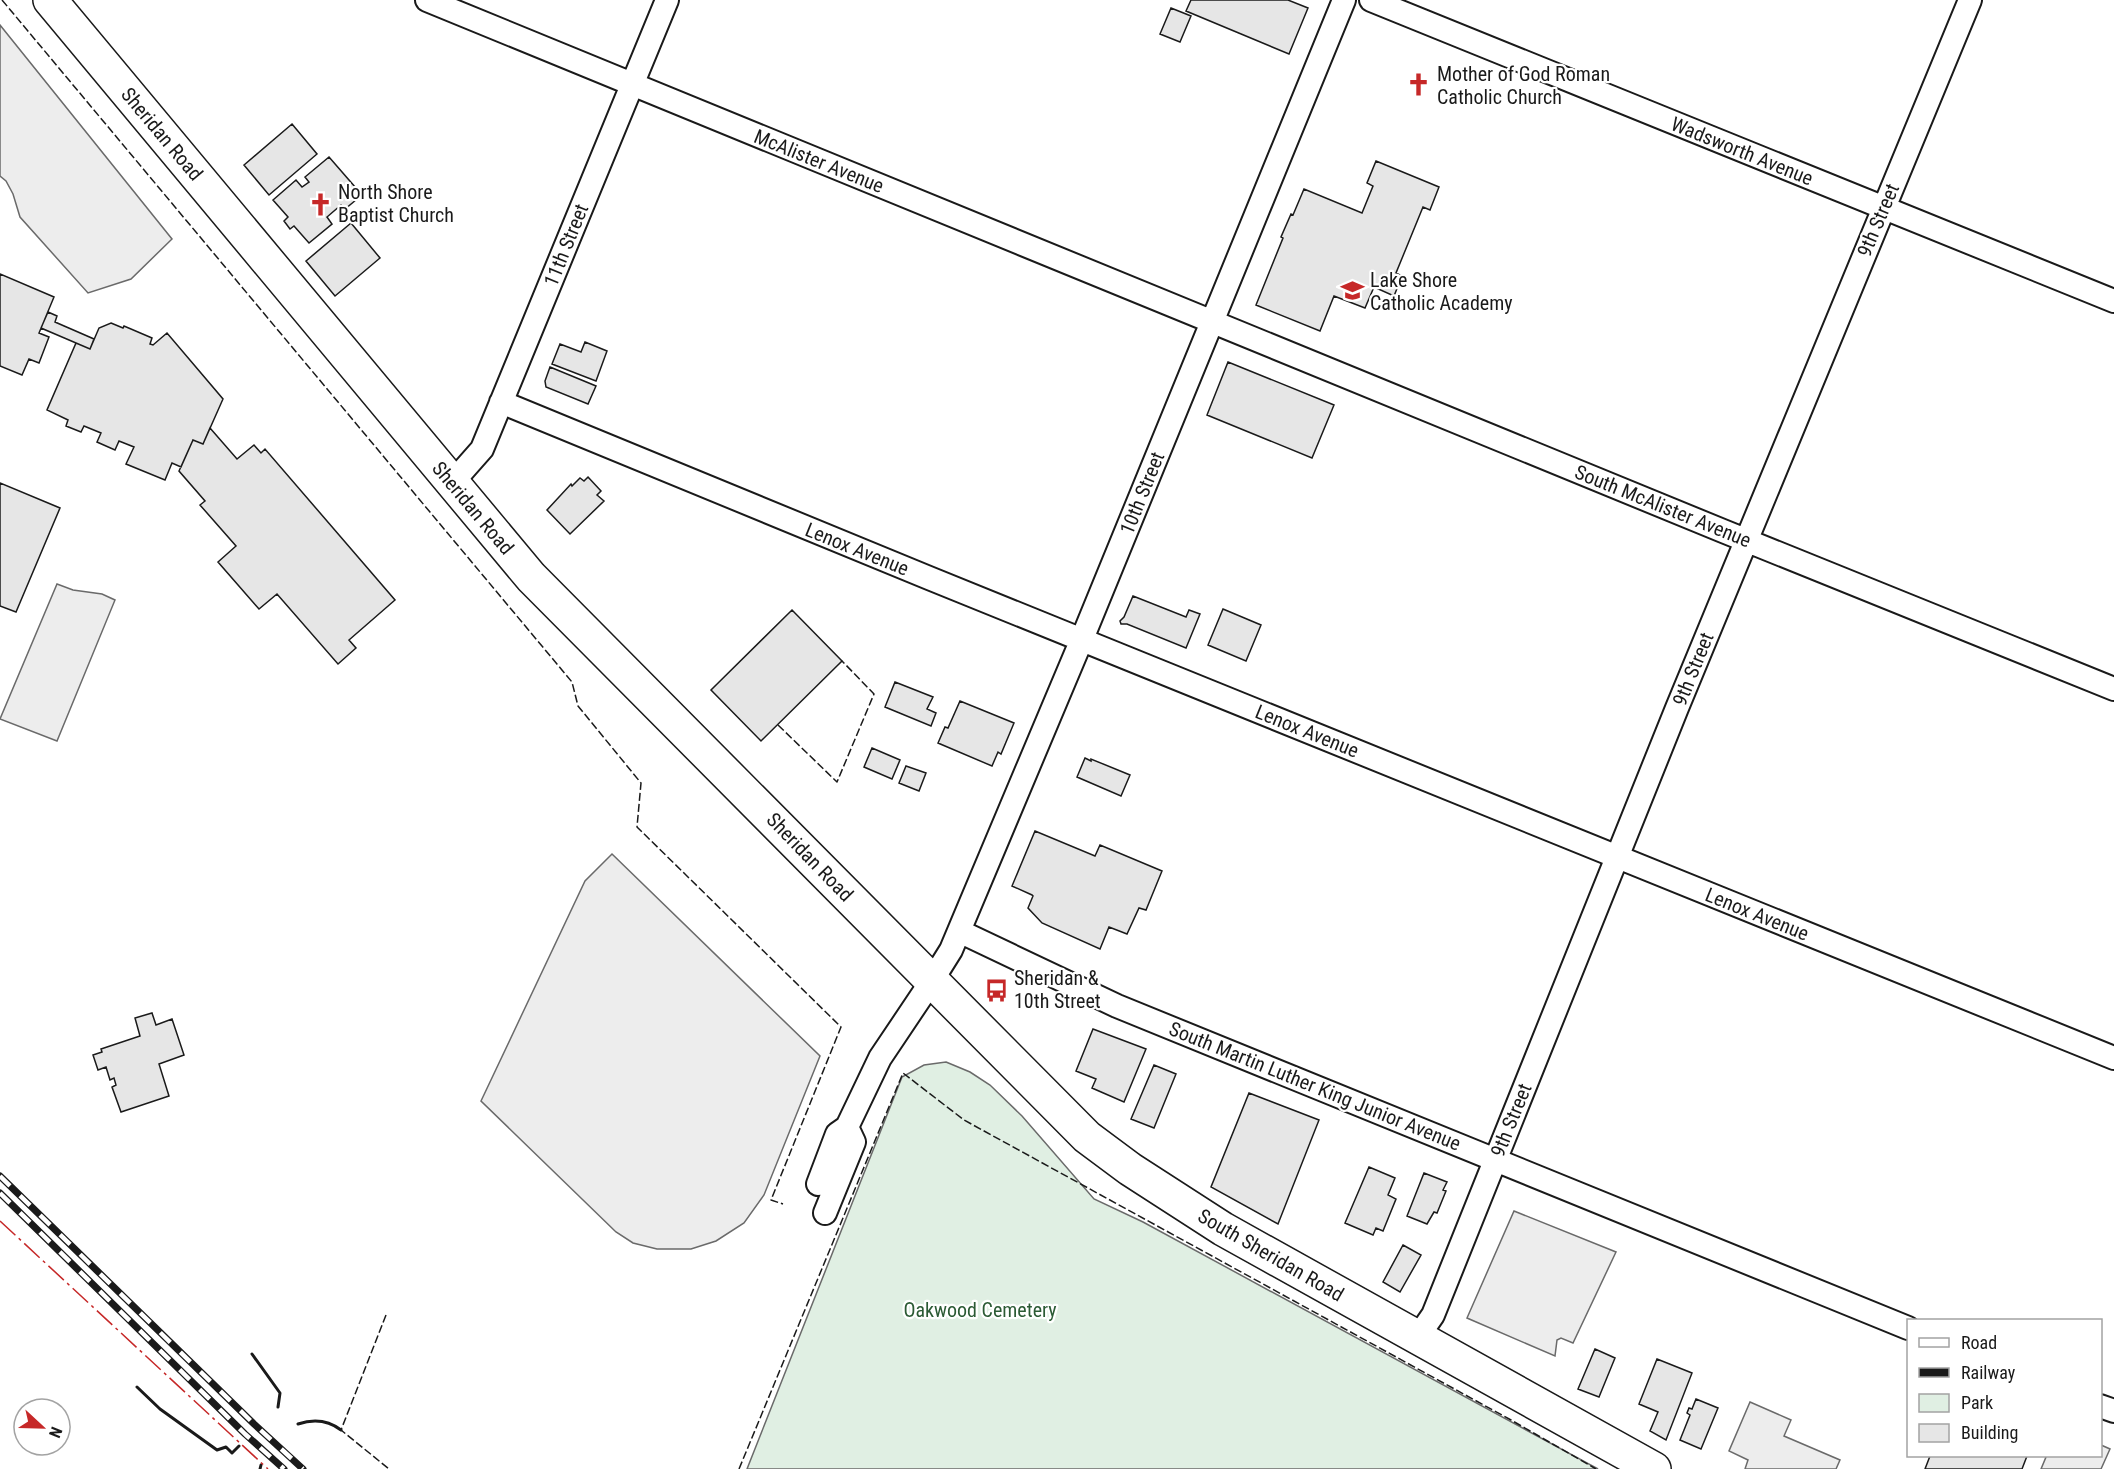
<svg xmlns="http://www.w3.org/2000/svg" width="2114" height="1469" font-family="'Roboto Condensed',sans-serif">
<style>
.green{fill:#e0efe3;stroke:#6a6a6a;stroke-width:1.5}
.parking{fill:#ededed;stroke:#6a6a6a;stroke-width:1.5}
.building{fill:#e6e6e6;stroke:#1a1a1a;stroke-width:1.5}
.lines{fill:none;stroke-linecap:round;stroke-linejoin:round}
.minor-casing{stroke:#1a1a1a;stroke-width:26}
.highway-casing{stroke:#1a1a1a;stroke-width:36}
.minor{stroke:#fff;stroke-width:22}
.highway{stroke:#fff;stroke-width:33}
.rail-casing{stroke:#1a1a1a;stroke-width:7}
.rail{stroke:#fff;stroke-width:4.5;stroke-dasharray:14;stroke-linecap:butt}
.fence{stroke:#1a1a1a;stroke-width:1.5;stroke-dasharray:8 3;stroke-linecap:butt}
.wall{stroke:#1a1a1a;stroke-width:3}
.power{stroke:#c62828;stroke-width:1.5;stroke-dasharray:21 4.5 3 4.5;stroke-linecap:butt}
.labels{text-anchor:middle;stroke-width:4.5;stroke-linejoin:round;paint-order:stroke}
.poi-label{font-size:20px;fill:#1a1a1a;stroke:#fff;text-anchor:start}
.street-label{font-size:20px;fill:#1a1a1a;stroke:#fff}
.park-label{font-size:20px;fill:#2b5a34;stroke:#fff}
</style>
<rect width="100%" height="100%" fill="#fff"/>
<!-- green -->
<path class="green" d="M946,1062L970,1072L990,1085L1022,1116L1094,1199L1143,1222L1598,1469H747L902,1077L924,1065Z"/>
<!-- parking -->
<path class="parking" d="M0,25L172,239L131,279L88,293L20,217L13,194L6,181L0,176Z
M57,584L73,590L102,594L115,600L57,741L0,719Z
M612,854L820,1056L764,1195L744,1223L716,1241L691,1249H657L633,1243L616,1232L481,1101L585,881Z
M1514,1211L1616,1252L1573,1343L1561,1338L1557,1340L1555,1356L1467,1318Z
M1750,1402L1791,1420L1784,1436L1840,1460L1836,1469H1745L1748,1460L1729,1451Z
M2101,1445L2110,1449L2101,1469H2041L2046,1457L2044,1456H2100Z"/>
<!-- building -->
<path class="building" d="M1191,0H1288L1308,8L1289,54L1186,11Z
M1171,8L1191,16L1180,42L1160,34Z
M292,124L317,154L269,195L244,165Z
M329,157L362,195L345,209L341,205L327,217L332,224L309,243L294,226L290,229L284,221L288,217L273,200L296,180L302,187L309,182L305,177Z
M1376,161L1439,187L1430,210L1423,207L1396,273L1402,276L1394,296L1374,287L1365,308L1334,296L1320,331L1256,305L1283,238L1281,237L1291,214L1293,215L1304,189L1362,213L1373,186L1367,183Z
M351,223L380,258L335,296L306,261Z
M0,274L54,297L39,333L49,337L39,363L29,359L22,375L0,366Z
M48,312L57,316L55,322L94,339L90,349L41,328Z
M111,323L123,328L124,326L152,338L150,344L153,345L167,333L223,399L203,444L193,440L181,467L172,463L165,480L126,464L134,447L119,441L115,450L97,442L101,433L84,426L81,432L66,426L68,420L47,410L76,343L90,349L99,328Z
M585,342L607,351L596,381L552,364L560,344L581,352Z
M1228,362L1334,405L1312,458L1207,415Z
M550,367L596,386L588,404L546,387L545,381Z
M210,428L237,459L254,445L261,453L265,449L395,600L349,640L356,648L338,664L277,594L259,609L218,562L236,546L200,505L205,501L179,471L193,440L203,444Z
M588,477L601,491L597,495L604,501L570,534L547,510L571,484L572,486L580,478L584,481Z
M0,483L60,508L16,612L0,606Z
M1133,596L1186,617L1189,610L1200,614L1186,648L1127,624H1121L1120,621L1124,617Z
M1223,609L1261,625L1246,661L1208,645Z
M792,610L842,661L761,741L711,690Z
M895,682L933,697L927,709L936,713L931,726L885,707Z
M960,701L1014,723L1001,754L998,752L992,766L938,743L945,727L948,728Z
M872,748L900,760L892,779L864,767Z
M1085,758L1091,761V759L1130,775L1121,796L1077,777Z
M906,766L926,773L919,791L899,783Z
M1035,831L1095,856L1100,845L1162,871L1146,910L1139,908L1127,934L1109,927L1100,949L1042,923L1028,908L1033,896L1032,895L1012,886Z
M152,1013L156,1025L172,1019L184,1055L159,1064L169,1096L121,1112L112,1087L116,1085L114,1078L110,1080L106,1067L98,1070L93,1055L102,1052L101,1049L140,1036L135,1018Z
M1093,1029L1146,1049L1124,1102L1092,1088L1096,1079L1076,1071Z
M1154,1065L1176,1074L1154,1128L1131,1119Z
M1249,1093L1319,1120L1278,1224L1211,1187Z
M1369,1167L1395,1178L1388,1195L1396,1199L1383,1231L1376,1228L1373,1235L1345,1223Z
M1424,1173L1447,1182L1443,1190L1446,1191L1437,1213L1434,1212L1427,1224L1407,1216Z
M1403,1245L1421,1255L1400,1292L1383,1282Z
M1595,1349L1615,1358L1599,1397L1578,1389Z
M1657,1359L1692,1373L1666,1440L1650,1431L1658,1412L1639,1404Z
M1696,1399L1718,1408L1701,1449L1680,1440L1690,1415L1687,1413L1689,1408L1692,1409Z
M1930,1456H2027L2022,1469H1925Z"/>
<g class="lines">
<defs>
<path id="minor" d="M427,0L1723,531L2114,689
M1371,0L2114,301
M501,402L929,578L2114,1058
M452,483L482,449L667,0
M959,931L1117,1006L1908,1328
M818,1184L837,1134L847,1127L880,1058L931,982L951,950L959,931L1082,639L1344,0
M825,1213L854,1142L847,1127
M1417,1338L1433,1315L1677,708L1970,0
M2100,1406L2114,1411"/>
<path id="highway" d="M50,0L531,577L1087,1137L1130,1169L1223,1229L1654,1469"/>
</defs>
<!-- minor casing -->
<use href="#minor" class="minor-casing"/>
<!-- highway casing -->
<use href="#highway" class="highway-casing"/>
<!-- minor -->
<use href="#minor" class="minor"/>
<!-- highway -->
<use href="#highway" class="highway"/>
<defs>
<path id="rail" d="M0,1176L254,1424L303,1469
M0,1193L245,1434L284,1469"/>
</defs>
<!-- rail casing -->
<use href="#rail" class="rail-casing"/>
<!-- rail -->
<use href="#rail" class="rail"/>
<!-- fence -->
<path class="fence" d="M2,0L572,682L578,706L641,783L637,827L841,1027L771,1200L783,1204
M778,725L837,782L874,694L842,661
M386,1315L341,1430L389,1469
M739,1469L903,1073L964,1120L1511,1420L1596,1469"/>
<!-- wall -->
<path class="wall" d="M252,1354L280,1393L278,1407
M137,1387L160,1409L217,1450L226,1447L232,1453L239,1446
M298,1424C313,1419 328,1420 341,1430
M260,1469L261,1465"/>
<!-- power -->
<path class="power" d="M0,1221L268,1469"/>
</g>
<!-- icons -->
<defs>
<symbol id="church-bare" viewBox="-9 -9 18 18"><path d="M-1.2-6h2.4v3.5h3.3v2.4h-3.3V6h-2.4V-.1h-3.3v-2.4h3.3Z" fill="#c62828" stroke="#fff" stroke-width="2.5" paint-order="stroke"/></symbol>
<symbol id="school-bare" viewBox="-9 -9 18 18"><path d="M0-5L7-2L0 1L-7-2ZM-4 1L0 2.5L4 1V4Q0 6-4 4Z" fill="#c62828" stroke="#fff" stroke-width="2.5" paint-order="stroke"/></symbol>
<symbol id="bus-bare" viewBox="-9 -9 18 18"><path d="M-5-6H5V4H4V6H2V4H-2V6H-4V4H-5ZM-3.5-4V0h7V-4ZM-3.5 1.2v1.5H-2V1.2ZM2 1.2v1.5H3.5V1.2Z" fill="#c62828" stroke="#fff" stroke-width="2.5" paint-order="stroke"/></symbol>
</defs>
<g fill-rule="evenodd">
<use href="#church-bare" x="1402" y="68" width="33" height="33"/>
<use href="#church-bare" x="304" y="188" width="33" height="33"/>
<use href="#school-bare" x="1336" y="274" width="33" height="33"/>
<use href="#bus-bare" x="980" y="974" width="33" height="33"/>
</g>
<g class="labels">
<!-- poi labels -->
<g class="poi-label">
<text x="1437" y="81">Mother of God Roman<tspan x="1437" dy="23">Catholic Church</tspan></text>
<text x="338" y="199">North Shore<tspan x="338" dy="23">Baptist Church</tspan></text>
<text x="1370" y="287">Lake Shore<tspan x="1370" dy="23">Catholic Academy</tspan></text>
<text x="1014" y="985">Sheridan &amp;<tspan x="1014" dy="23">10th Street</tspan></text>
</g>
<!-- street labels -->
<g class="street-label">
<text transform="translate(162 134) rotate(50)" y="7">Sheridan Road</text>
<text transform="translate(1742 151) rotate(22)" y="7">Wadsworth Avenue</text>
<text transform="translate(819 161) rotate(22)" y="7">McAlister Avenue</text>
<text transform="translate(1878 220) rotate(-67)" y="7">9th Street</text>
<text transform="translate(566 245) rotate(-68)" y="7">11th Street</text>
<text transform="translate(1142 493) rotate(-68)" y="7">10th Street</text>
<text transform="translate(1663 506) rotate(22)" y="7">South McAlister Avenue</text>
<text transform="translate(473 508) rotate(50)" y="7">Sheridan Road</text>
<text transform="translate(857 549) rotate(22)" y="7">Lenox Avenue</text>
<text transform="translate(1693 669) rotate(-68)" y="7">9th Street</text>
<text transform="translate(1307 731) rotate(22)" y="7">Lenox Avenue</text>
<text transform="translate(810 857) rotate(46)" y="7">Sheridan Road</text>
<text transform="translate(1757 914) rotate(22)" y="7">Lenox Avenue</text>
<text transform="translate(1315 1086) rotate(22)" y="7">South Martin Luther King Junior Avenue</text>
<text transform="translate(1511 1120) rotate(-68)" y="7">9th Street</text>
<text transform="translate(1271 1255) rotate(30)" y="7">South Sheridan Road</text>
</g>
<!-- park labels -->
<g class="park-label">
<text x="980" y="1317">Oakwood Cemetery</text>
</g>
</g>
<!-- legend -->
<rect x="1907" y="1319" width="195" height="138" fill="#ffffff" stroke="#a3a3a3" stroke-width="1.5"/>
<rect x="1919" y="1338" width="30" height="9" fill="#ffffff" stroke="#a3a3a3" stroke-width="1.5"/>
<text x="1961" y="1349" font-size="18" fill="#1a1a1a">Road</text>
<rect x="1919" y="1368" width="30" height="9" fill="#1a1a1a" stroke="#a3a3a3" stroke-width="1.5"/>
<text x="1961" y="1379" font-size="18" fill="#1a1a1a">Railway</text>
<rect x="1919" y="1394" width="30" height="18" fill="#e0efe3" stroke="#a3a3a3" stroke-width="1.5"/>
<text x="1961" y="1409" font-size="18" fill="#1a1a1a">Park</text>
<rect x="1919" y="1424" width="30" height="18" fill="#e6e6e6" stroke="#a3a3a3" stroke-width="1.5"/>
<text x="1961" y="1439" font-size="18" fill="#1a1a1a">Building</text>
<!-- north arrow -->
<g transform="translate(42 1427) rotate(112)"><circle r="28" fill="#ffffff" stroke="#a3a3a3" stroke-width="1.5"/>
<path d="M0-4.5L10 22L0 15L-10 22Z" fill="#c62828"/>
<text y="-9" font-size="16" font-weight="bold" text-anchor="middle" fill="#1a1a1a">N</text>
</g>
</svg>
